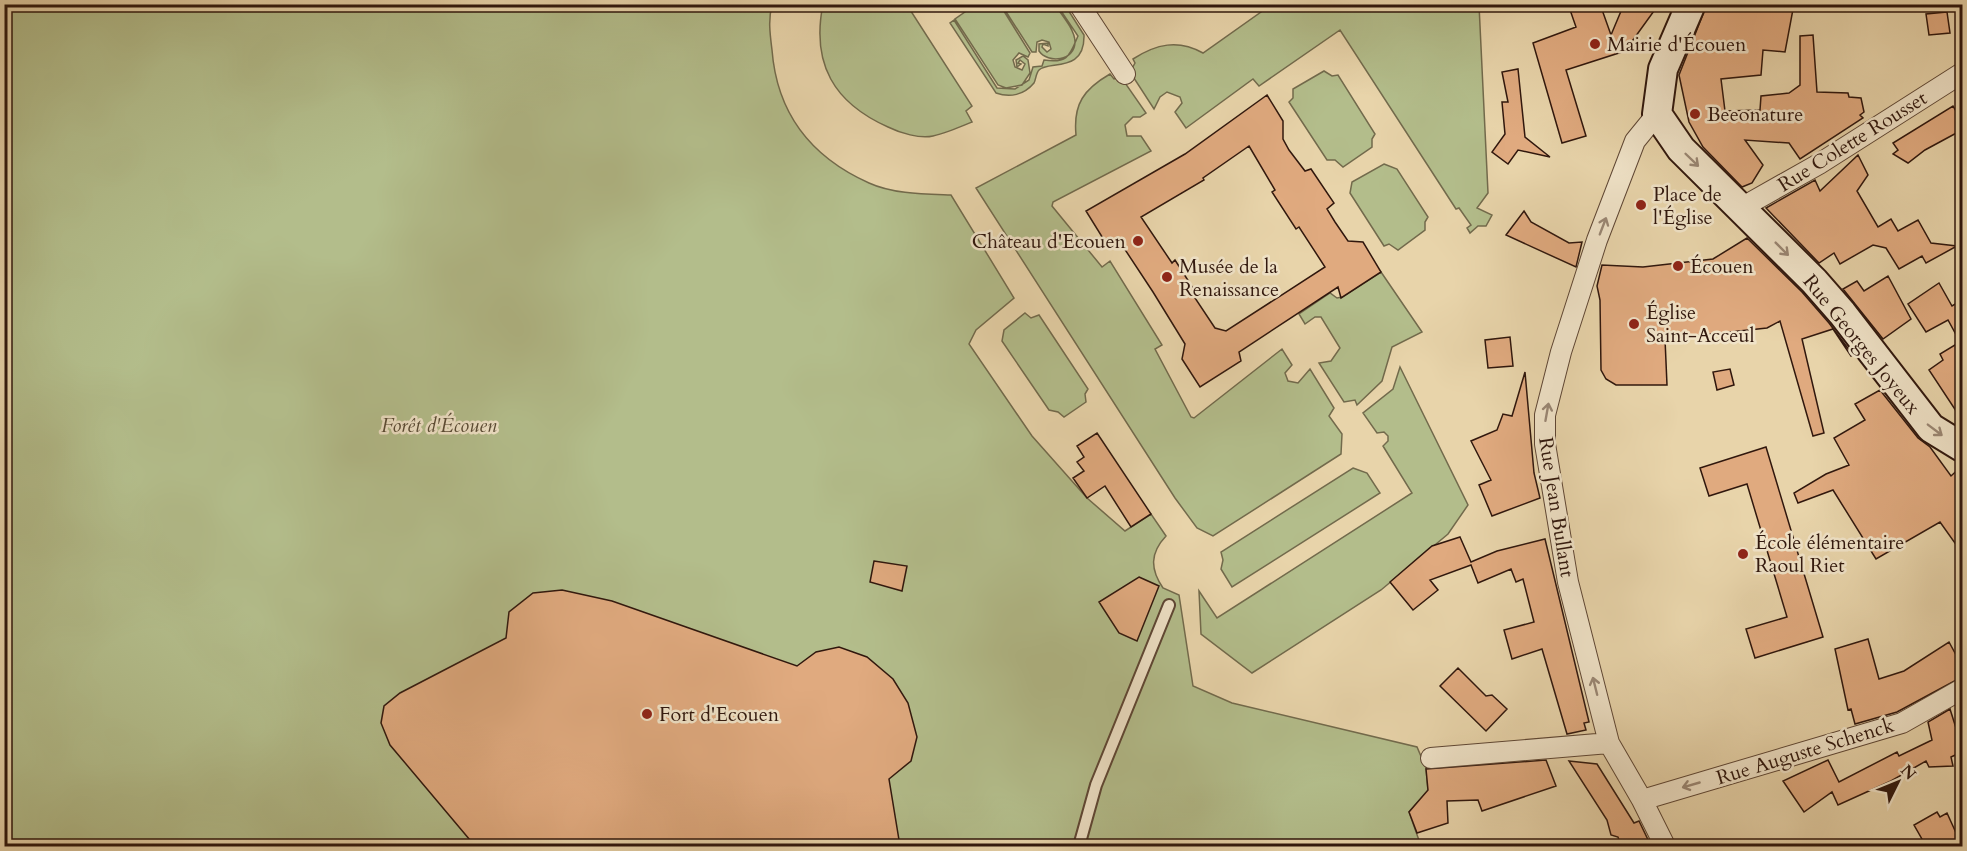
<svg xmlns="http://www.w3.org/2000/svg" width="1967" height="851" font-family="Cardo,serif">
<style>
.green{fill:#b3bd8b;stroke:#726a4c;stroke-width:1.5}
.building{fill:#e0aa7f;stroke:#30170d;stroke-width:1.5;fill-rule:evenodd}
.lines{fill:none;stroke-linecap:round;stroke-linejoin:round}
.lane-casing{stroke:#5e4634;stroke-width:14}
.street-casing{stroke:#5e4634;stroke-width:22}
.secondary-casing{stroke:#30170d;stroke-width:32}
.lane{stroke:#f0e3c8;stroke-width:10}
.street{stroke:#f0e3c8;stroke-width:20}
.secondary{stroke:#f0e3c8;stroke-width:28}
.oneway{stroke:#9a8774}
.poi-dot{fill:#8f2418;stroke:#f0e3c8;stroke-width:2}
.labels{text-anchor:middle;stroke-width:5;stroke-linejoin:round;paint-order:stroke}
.poi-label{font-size:20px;fill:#30170d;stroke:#f0e3c8;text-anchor:start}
.street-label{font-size:20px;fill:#30170d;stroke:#f0e3c8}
.park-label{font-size:20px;font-style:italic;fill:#574933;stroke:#f0e3c8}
</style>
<rect width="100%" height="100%" fill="#e8d4aa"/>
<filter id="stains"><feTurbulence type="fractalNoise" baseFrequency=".00333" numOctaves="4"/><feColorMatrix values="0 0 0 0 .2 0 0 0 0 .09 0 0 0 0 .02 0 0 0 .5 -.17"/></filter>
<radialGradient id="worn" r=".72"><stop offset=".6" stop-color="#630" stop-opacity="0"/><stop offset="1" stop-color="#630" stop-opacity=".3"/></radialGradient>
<!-- green -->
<path class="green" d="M5,4L772,5C768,20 770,34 772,50C777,114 811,157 869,183C893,194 924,194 951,195L1014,298L976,330L969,344L1032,436L1087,498L1125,531L1151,514L1166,536C1150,553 1150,569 1163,588L1179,595L1193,686L1232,703L1417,747L1426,768L1428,791L1409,812L1421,846H5Z
M823,4L907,5L972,106L966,111L972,122C960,127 946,133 933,136C920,139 900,133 888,127C834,103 811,64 823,4Z
M1006,4L1055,5C1062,15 1075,30 1075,42C1075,61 1048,64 1039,51V44L1048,43V46L1043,44L1042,47L1047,52L1051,49L1049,42L1042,40L1037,42L1036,52H1032L1003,7Z
M975,5H983L997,11L1002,8L1030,53L1028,57L1019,53L1013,60L1015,67L1022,70L1025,64L1020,60L1018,63L1021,64L1017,67L1016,60L1023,56L1028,60L1030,73L1022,85L1006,88L998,85L955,19Z
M1057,5H1065L1084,35C1085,74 1048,60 1039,70C1036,73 1036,79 1034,83C1024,95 1010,98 996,93L950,23L954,20L997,88L1015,89L1029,80L1033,67L1042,66L1044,60C1069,64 1070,54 1078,36Z
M1271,5H1479L1488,193L1477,208L1492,215L1486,226H1478L1470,233L1467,228L1471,225L1459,208L1456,209L1340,30L1259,86L1253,79L1186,128L1175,112L1182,103L1180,97L1167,92L1160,97L1154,109L1130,72L1135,63L1133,59C1156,44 1178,39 1203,53Z
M1324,71L1332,76L1338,75L1375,134L1372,139V147L1343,167L1335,160H1327L1289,102L1293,98V89Z
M1110,74L1114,79L1121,77L1146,113L1140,117H1133L1125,125L1127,136H1141L1151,151L1053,202L1052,206L1102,267L1110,261L1162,345L1155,349L1191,417L1194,418L1282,349L1292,365L1285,373L1288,381L1298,383L1310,369L1334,408L1329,416L1342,434L1341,454L1213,536L1197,528L1175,498L976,188L1076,135C1073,104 1084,89 1110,74Z
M1384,164L1397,169L1428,217L1425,222V230L1398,250L1389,244L1384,246L1350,193L1352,182Z
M1381,272L1422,332L1392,347L1382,381L1357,405L1355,400L1344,402L1319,363L1331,361L1340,348L1321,317H1315L1305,324L1299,314L1330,293L1337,298L1342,297Z
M1025,313L1031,318L1039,315L1088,389L1085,394L1086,402L1064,417L1058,412L1049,410L1002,341L1004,330Z
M1400,367L1468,505L1448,534L1381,590L1252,673L1201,634L1199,591L1217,618L1412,493L1383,446L1388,441V436L1384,432L1377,433L1363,413L1393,389Z
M1353,468L1367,473L1380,493L1232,587L1221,569L1223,560L1221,552Z"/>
<!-- building -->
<path class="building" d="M1568,4H1600L1611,35L1624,4H1659L1625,51L1566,70L1586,136L1562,143L1533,43L1576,27Z
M1707,4H1794L1785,52L1763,50L1761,75L1721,79L1725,111L1760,110L1761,96L1789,93L1800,85V36L1813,35L1817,92L1848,93L1849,97L1861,98L1864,112L1860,115L1863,118L1800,159L1789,143L1745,140L1763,165L1752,183L1742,187L1703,147L1689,122L1679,75Z
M1947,12L1950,33L1929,35L1926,14Z
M1518,69L1525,137L1550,157L1518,150L1508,164L1492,152L1505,134L1502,102H1508L1502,72Z
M1267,95L1283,121V139L1289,150L1305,171L1311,169L1334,203L1327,209L1335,222L1348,241L1363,242L1381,272L1341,298L1338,287L1239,352L1241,361L1200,387L1182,359L1185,344L1153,292L1120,242L1104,240L1086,211L1185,154ZM1249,146L1275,190L1272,192L1296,229L1299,227L1325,267L1226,331L1215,328L1195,298L1198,296L1175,260L1172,263L1141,217L1204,180L1203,178Z
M1953,106L1962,122V130L1925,150L1908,163L1893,154L1898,150L1893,143Z
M1858,155L1868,175L1857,191L1878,227L1891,219L1898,231L1918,220L1931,243L1957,246L1926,263L1922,256L1899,269L1886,248L1873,245L1840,264L1834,253L1819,263L1766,208L1815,180L1820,191Z
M1524,211L1531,222L1569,243L1582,242L1576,267L1506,235Z
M1747,238L1802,292L1829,323L1853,355L1851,356L1833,329L1802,339L1824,433L1813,436L1780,321L1767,328L1665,339L1667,385H1616L1606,379L1601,370L1600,300L1597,286L1602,265L1643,267L1713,259Z
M1888,276L1911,319L1883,339L1843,289L1857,281L1864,291Z
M1939,283L1952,306L1962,300V420L1929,370L1943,360L1940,354L1960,342L1948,320L1926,332L1908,304Z
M1510,337L1513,366L1488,368L1485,340Z
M1730,369L1734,385L1717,390L1713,372Z
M1525,372L1534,473L1540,498L1492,516L1479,485L1491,480L1471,441L1497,430L1503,414L1512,416Z
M1880,390L1918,438L1930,447L1951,476L1962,466V553L1940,522L1876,559L1833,490L1798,503L1794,493L1826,474L1849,465L1834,438L1865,420L1855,404Z
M1097,433L1151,514L1131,527L1105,486L1087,498L1073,478L1084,471L1077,462L1084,457L1077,446Z
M1766,447L1823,637L1755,658L1746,629L1787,617L1747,484L1709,496L1700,468Z
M1460,537L1471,562L1497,551L1545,539L1589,722L1584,723L1586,730L1567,734L1542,649L1512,659L1504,630L1534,622L1523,579L1516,582L1511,569L1478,583L1471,565L1430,580L1438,590L1413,610L1390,582L1432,546Z
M874,561L907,566L902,591L870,582Z
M1139,577L1159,586L1137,641L1119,633L1099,602Z
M562,590L612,601L797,666L816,652L839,647L867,657L893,679L908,703L917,737L911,761L889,779L900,846H475L390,745L381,723L384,706L400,693L506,638L509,612L533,593Z
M1868,639L1879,679L1904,671L1949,642L1962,666V677L1897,712L1855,724L1851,709L1848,710L1835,649Z
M1458,668L1486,696L1492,695L1507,709L1486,731L1440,686Z
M1950,709L1956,728L1959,727L1962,733V741L1960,743L1962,752L1951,757L1953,766L1929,767L1926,761L1891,781L1838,805L1832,792L1804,812L1783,781L1828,760L1839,782L1897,752L1899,756L1932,740L1928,722Z
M1546,760L1556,786L1482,811L1478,800L1447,801L1448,823L1417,833L1409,812L1428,790L1426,769Z
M1569,761L1597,764L1634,823L1639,821L1651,846H1621L1618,837L1611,835L1607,820Z
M1937,812L1940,817L1947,813L1962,846H1926L1914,825Z"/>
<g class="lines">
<defs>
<path id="lane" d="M1079,846L1096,785L1169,605"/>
<path id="street" d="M1079,4L1125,74
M1657,114L1635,141L1597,240L1561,352L1545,415V444L1568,582L1609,743L1642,800L1665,846
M1741,208L1819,164L1962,73
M1431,758L1609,743
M1642,800L1902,723L1962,689"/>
<path id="secondary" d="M1691,4L1663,69L1657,114L1681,149L1814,281L1842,313L1931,428L1962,447"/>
</defs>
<!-- lane casing -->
<use href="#lane" class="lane-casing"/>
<!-- street casing -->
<use href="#street" class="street-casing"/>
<!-- secondary casing -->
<use href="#secondary" class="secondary-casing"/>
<!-- lane -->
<use href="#lane" class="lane"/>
<!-- street -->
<use href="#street" class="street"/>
<!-- secondary -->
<use href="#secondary" class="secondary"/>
</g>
<!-- one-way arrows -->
<defs><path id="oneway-shaft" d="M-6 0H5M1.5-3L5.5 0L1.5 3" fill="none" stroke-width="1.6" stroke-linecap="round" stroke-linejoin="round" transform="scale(1.5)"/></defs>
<g class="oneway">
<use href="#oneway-shaft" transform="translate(1692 160) rotate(44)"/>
<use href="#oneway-shaft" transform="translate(1603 226) rotate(-69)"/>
<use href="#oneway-shaft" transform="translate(1782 249) rotate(45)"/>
<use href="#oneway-shaft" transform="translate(1547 412) rotate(-80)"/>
<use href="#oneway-shaft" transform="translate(1935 430) rotate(37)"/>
<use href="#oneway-shaft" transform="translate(1595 686) rotate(-104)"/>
<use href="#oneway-shaft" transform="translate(1691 785) rotate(164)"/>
</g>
<!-- markers -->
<g class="poi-dot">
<circle cx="1595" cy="44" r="6"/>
<circle cx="1695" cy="114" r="6"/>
<circle cx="1641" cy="205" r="6"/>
<circle cx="1138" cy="241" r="6"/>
<circle cx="1678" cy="266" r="6"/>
<circle cx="1167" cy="277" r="6"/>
<circle cx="1634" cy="324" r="6"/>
<circle cx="1743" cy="554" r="6"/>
<circle cx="647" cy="714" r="6"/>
</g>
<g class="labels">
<!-- poi labels -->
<g class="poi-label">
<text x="1607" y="51">Mairie d'Écouen</text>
<text x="1707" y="121">Beeonature</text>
<text x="1653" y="201">Place de<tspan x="1653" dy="23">l'Église</tspan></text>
<text x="1126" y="248" text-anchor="end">Château d'Ecouen</text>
<text x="1179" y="273">Musée de la<tspan x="1179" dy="23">Renaissance</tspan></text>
<text x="1690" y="273">Écouen</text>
<text x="1646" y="319">Église<tspan x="1646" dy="23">Saint-Acceul</tspan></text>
<text x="1755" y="549">École élémentaire<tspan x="1755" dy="23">Raoul Riet</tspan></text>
<text x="659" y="721">Fort d'Ecouen</text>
</g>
<!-- street labels -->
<g class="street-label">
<text transform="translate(1852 141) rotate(-32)" y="7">Rue Colette Rousset</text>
<text transform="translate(1862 344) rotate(51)" y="7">Rue Georges Joyeux</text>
<text transform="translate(1557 507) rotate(81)" y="7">Rue Jean Bullant</text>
<text transform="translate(1805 751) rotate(-17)" y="7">Rue Auguste Schenck</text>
</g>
<!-- park labels -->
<g class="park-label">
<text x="439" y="432">Forêt d'Écouen</text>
</g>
</g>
<!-- margin -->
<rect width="1967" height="851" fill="none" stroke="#e8d4aa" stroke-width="24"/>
<rect x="6" y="6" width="1955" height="839" fill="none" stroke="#30170d" stroke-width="3"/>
<rect x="12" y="12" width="1943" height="827" fill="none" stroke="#30170d" stroke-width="1.5"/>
<!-- north arrow -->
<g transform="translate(1898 782) rotate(47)" stroke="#f0e3c8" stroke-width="4.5" paint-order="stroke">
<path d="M0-4.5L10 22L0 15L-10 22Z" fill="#30170d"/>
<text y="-9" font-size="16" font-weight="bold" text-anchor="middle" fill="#30170d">N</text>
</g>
<rect width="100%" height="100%" filter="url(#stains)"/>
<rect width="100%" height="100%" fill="url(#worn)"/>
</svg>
